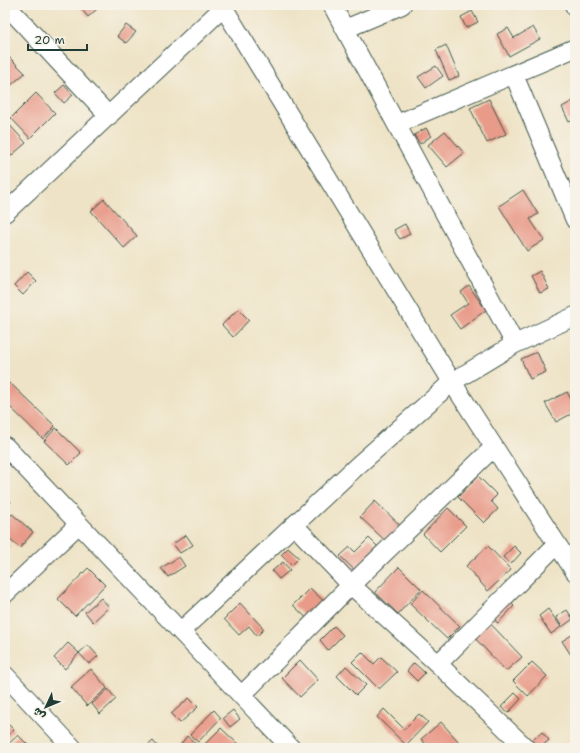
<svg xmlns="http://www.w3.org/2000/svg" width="580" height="753" font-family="'Shantell Sans','Playpen Sans Arabic',sans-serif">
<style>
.building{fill:#e99b8a}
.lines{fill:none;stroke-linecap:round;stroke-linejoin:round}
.street-casing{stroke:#3e564a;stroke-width:20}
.street{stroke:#fff;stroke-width:18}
</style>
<rect width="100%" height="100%" fill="#f7f3e8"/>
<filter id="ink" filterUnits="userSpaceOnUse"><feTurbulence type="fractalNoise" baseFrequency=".025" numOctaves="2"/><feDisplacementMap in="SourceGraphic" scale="8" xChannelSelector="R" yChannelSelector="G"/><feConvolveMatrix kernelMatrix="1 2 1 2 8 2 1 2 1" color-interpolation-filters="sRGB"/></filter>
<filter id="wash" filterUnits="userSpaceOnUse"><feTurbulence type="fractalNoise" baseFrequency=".012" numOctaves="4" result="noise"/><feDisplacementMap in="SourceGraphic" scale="16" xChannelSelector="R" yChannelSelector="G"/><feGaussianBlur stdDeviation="0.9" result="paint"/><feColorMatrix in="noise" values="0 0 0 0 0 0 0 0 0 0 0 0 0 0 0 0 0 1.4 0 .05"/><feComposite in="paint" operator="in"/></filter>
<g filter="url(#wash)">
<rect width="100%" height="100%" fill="#eee3c6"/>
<g id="blocks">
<!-- building -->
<path class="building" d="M82,5H93L97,9L88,17L80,7Z
M472,11L478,22L466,28L461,17Z
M126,25L136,32L126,43L117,36Z
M533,27L540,39L509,56L497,34L508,28L514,38Z
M446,45L459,76L449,80L436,50Z
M5,53L25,73L9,87L5,83Z
M436,66L443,76L426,88L418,77Z
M64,85L73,95L64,103L55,93Z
M36,93L55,113L30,138L11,118Z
M489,99L506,134L487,143L470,108Z
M575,100V119L569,122L562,107Z
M6,121L26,143L5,161V122Z
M426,128L431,136L420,144L414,135Z
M445,131L464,153L447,167L428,145Z
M523,190L538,214L530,219L544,240L527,251L499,206Z
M104,199L137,236L124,248L91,211Z
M405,224L410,234L400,239L394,230Z
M540,271L549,289L540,293L531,276Z
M27,272L36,281L23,295L14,286Z
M469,286L486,310L460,329L450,315L468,303L461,292Z
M238,309L249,320L233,337L222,325Z
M537,352L546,372L530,379L521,359Z
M10,383L55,426L43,439L5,402V388Z
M567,392L575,406V412L556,422L545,403Z
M56,428L81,453L69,465L44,441Z
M478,476L497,495L491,501L498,509L484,523L458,497Z
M5,497L11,502L5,508Z
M375,501L406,531L392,547L360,517Z
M448,508L466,526L440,552L423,534Z
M12,514L33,532L20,548L5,536V522Z
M186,535L193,545L180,553L173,544Z
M369,538L389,558L366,581L340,556L350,547L355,552Z
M5,542L10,546L5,553Z
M488,546L511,570L488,591L466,566Z
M514,546L521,553L511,564L503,557Z
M288,548L299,558L292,565L281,555Z
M179,557L185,566L168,577L161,568Z
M283,562L290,570L279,579L272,571Z
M399,567L421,589L398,614L375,592Z
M88,568L105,585L75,616L58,599Z
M310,588L334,611L318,629L293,605Z
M423,590L460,626L447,639L410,604Z
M504,597L514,606L498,623L488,615Z
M101,598L109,607L93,622L85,612Z
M240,603L264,629L257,636L249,626L239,635L224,619Z
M548,609L561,627L551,634L539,616Z
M567,610L573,619L562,627L556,617Z
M487,620L522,657L506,671L471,634Z
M334,626L343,635L328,650L320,640Z
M575,633V653L571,655L562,641Z
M68,643L79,653L65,669L54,658Z
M88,645L98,656L89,664L79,653Z
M362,652L374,664L381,657L397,672L379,689L352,662Z
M300,660L318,680L300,697L282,678Z
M532,662L547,676L528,696L513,681Z
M414,663L425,673L417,681L407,671Z
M346,666L366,685L356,695L337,676Z
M91,669L107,688L87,706L71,687Z
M108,689L116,699L100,714L92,704Z
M515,693L521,699L508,713L501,707Z
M189,698L198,707L180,723L171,714Z
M384,709L404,729L419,714L428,722L406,745L377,717Z
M214,710L221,718L198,742L190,735Z
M233,710L240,719L230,727L223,718Z
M5,721L14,730L5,739Z
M441,722L459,742L452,748H429L421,739Z
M221,728L242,748H207L204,745Z
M542,732L549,740L540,748H534L529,743Z
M18,735L31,748H5V747Z
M187,736L195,743L191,748H178Z
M153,741L159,748H145Z"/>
</g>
</g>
<g filter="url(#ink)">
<use href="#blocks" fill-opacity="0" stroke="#3e564a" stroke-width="1"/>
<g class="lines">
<defs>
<path id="street" d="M6,5L109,116
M332,5L515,344
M574,5L575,7
M345,29L402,5
M514,75L575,220
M397,124L575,48
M5,213L226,5
M575,316L515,344L452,382L575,572
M5,446L291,748
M294,525L351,585L438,664L526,748
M5,594L79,524
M181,631L356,467L452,382L222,5
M438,664L557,544
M5,675L73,748
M242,695L351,585L494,447"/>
</defs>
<!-- street casing -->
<use href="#street" class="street-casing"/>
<!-- street -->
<use href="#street" class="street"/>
</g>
</g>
<!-- margin -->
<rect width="580" height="753" fill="none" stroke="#f7f3e8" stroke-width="20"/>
<!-- north arrow -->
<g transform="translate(46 707) rotate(226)" stroke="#f7f3e8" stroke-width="3" paint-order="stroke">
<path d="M0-3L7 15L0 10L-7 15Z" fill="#1f3d34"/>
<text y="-6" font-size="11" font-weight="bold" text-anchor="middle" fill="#1f3d34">ش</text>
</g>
<!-- scale -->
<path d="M28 44v6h59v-6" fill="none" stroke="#1f3d34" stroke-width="2"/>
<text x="34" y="44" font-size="12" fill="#1f3d34" stroke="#f7f3e8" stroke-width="3" paint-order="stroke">20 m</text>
</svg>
